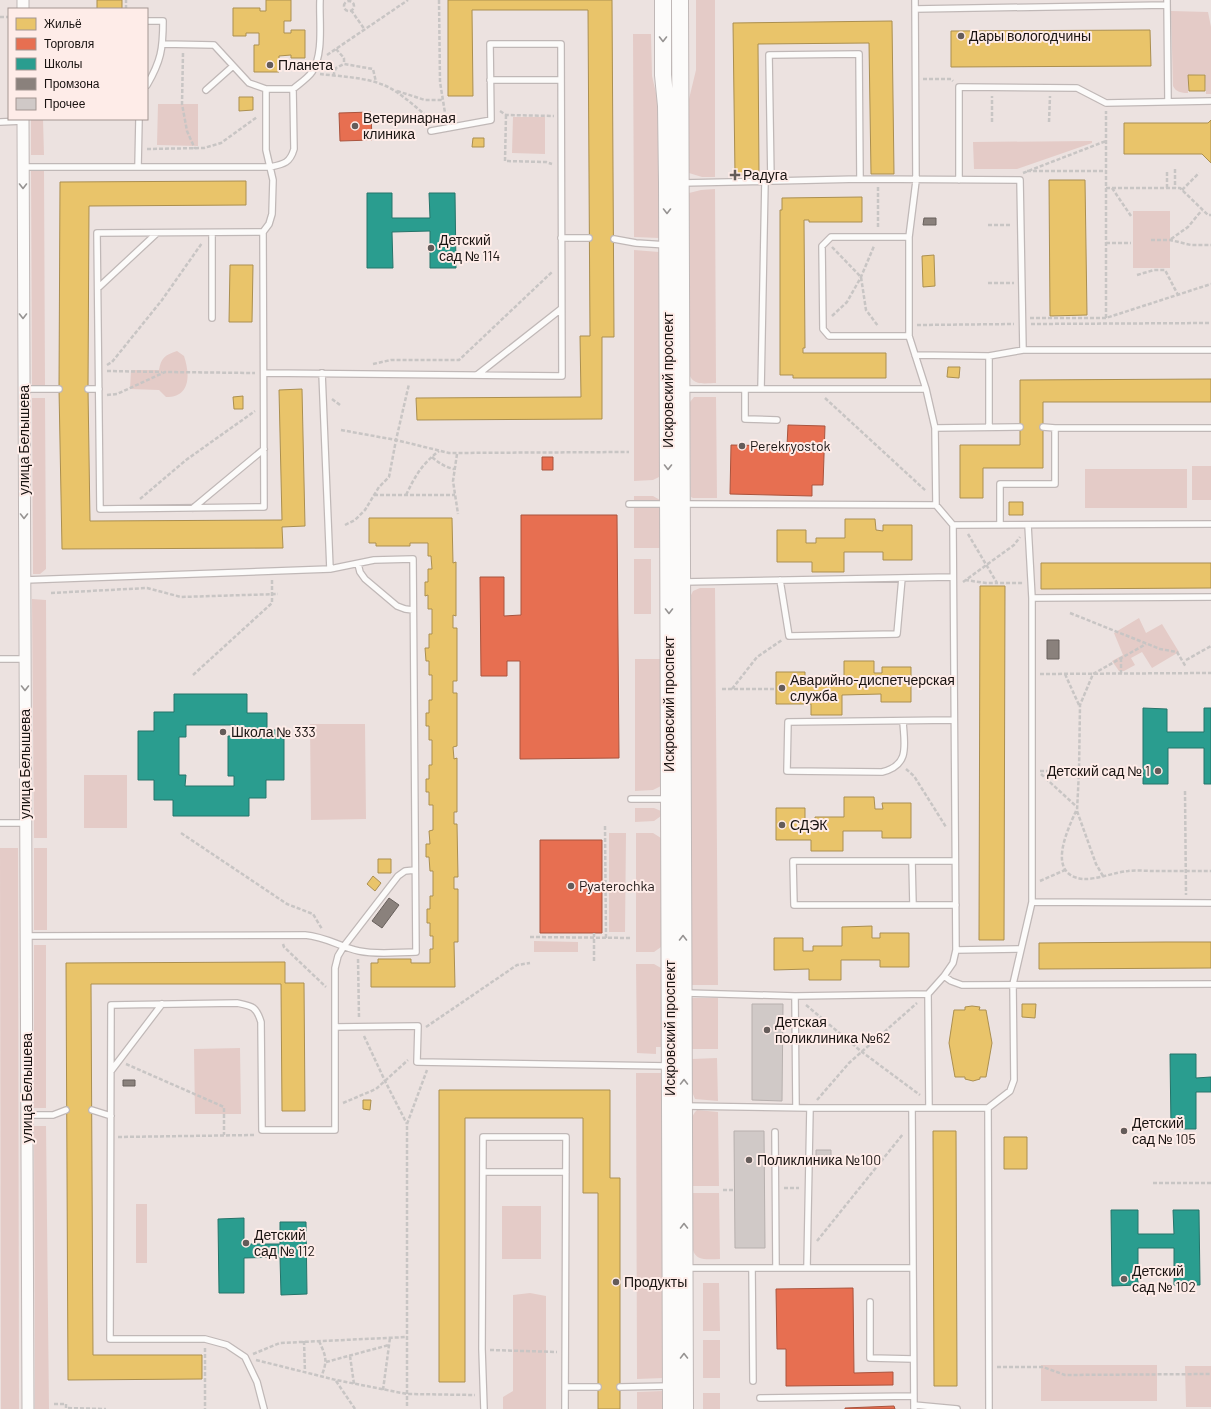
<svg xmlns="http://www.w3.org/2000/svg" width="1211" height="1409" font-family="Barlow,sans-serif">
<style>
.green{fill:#e4cbc7}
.homes{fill:#e9c46a;stroke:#ab8f50}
.shops{fill:#e76f51;stroke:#aa543e}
.schools{fill:#2a9d8f;stroke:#25746a;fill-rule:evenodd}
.industry{fill:#8a817c;stroke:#68605c}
.building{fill:#d0c9c7;stroke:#b7b0ae}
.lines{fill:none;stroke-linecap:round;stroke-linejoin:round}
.lane-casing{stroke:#c0b8b7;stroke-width:8}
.street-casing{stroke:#c0b8b7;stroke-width:13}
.secondary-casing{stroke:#c0b8b7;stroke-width:18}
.path{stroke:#c8c5c4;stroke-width:2.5;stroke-dasharray:4 2;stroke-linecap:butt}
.lane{stroke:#fcfbfa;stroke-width:5.5}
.street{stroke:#fcfbfa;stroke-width:11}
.secondary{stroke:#fcfbfa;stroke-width:16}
.oneway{stroke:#969392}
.poi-dot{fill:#645c5a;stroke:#feece8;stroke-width:1.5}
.labels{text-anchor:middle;stroke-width:4;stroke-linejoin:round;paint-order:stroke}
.poi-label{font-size:14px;fill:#1a1412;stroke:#feece8;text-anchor:start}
.street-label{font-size:14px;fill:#1a1412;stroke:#feece8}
</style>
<rect width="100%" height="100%" fill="#ece2e0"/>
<!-- green -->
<path class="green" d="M696,0H715V177H702L689,173V99L696,70Z
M1171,11L1208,12L1211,27V94H1206L1205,74L1188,75V93C1181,93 1176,92 1173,86Z
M633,34H651L652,76L659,106V238L634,237Z
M158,104H198V146L157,145Z
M513,117H545V154L512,153Z
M31,119H43L44,155H31Z
M1092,141V143L1017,169H974L973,142Z
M31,171H44L45,385H32Z
M715,189L716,383C707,383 694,386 690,376L689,193L701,190Z
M1133,211H1170V268H1133Z
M634,250L659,252V477L653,480L634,481Z
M177,351L184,356C190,374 191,397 166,397L159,390L130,389L131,370H159C161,358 165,355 177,351Z
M694,397H716L717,498H693L691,497L690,402Z
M32,398H45L46,569L40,574H33Z
M1192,466H1211V500H1192Z
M1085,469H1187V508H1085Z
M634,496H653L660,500V548H634Z
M634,559H651V614H634Z
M700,588H715L718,985H692L691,595L693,591Z
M32,599L46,600L47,838H34Z
M1139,618L1146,633L1162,624L1179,652L1152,668L1142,652L1131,658L1135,665L1124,671H1119L1112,661L1123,655L1114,633Z
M635,659H661V786L653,790L635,791Z
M310,724H365L366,819L311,820Z
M84,775H127V828H84Z
M635,808H654L661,811V816L654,821L635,822Z
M609,833H626L625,932H609Z
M636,833H653L661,838V947L654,952H636Z
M0,848H18L19,1409H1Z
M34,848H47V930H34Z
M534,941L578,942V952H534Z
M34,945H46V1108H34Z
M636,964H654L661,968L662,1047H656V1054L637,1053Z
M692,998H718V1049H692Z
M240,1048L241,1114H195L194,1049Z
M717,1058L718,1101L695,1099L692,1092V1059Z
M636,1073H663V1378L637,1379Z
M697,1110L718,1112L719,1186H693L692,1117L695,1112Z
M34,1126H46L49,1409H35Z
M693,1193H719L720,1259C710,1259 696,1262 693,1250Z
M136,1204H147V1263H136Z
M502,1206H541V1259H502Z
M703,1283H719L720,1331H703Z
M530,1293L546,1296V1409H503V1397L513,1391V1295Z
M703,1340H720V1378H703Z
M1041,1365H1157V1401H1041Z
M1185,1366H1211V1407H1186Z
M663,1391V1409H637V1392Z
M703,1393H720V1409H703Z"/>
<!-- homes -->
<path class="homes" d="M97,0H122V9H97Z
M266,0H291V21H284V33H291V30H305V58H291V55L279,56V72H254V45H259V33H246V36H233V8H260V11H266Z
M448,0H612L614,337H602V419L417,420L416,398L581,397L580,336H590L588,10H472L473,96H448Z
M892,21L894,174H871L869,43L758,44L759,175H735L733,23Z
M1150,30L1151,66L951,67V31Z
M1188,75H1205V91H1189Z
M239,97H253V110L239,111Z
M1211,120V163L1202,154H1124V123H1208Z
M473,138H484V147H472Z
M1049,180H1085L1087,315L1050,316Z
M246,181V205L89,206L88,389L90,521L282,520L279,390L302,389L305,526L282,527L283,548L62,549L59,389L60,182Z
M862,197V222H809V220H804L805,348H803V353H886V378H793V375H780V210H782V198Z
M934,255L935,286L923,287L922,256Z
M230,265H253L252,322H229Z
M948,367H960L959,378L947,377Z
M1211,379V402H1043V468H983V498H960V445H1020V380Z
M243,396V409H234L233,397Z
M1009,502H1023V515H1009Z
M369,518H452L453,563L456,562V616L453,615V628H457V681H453V693H457V746L453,747L454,759L457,758V812H454V824H457L458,877H454V889H458V942H454L455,987H371V963H378V959H411V963H430V949H433V936H430V923H427V909H430V896H433V871H430L429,857H426V844H430L429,831L433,830V805H429V792H426V779H429V765H432V740H429V726H426V713H429V700H432V675H429V661H426L425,648H429V634H432V609H428V595L425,596V582H428V569H432L431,556H428V543H410V546H376V543H369Z
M845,519H875L876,530L883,531V525H912V560H883V552H844V572H812V562H777V530H806V543H816V538H845Z
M1041,563H1211V588L1041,589Z
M980,586H1005L1004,940H979Z
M844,661H874V673H882V667H911V702H881V694L842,695V715H811V704H776V672H805V685H814V681H844Z
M844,797H874L875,809H883L882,803H911V838H882V831H843V851H811V840H776V808H805V821H815V817H844Z
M378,859H391V873H378Z
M373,876L381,883L375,891L367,884Z
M872,926V938H880V933H909V967H880V960H841V980H809V969L774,970V938H803V951H813V946H842V927Z
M1165,942H1211V968L1039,969V943Z
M285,962V983H304L305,1111H282L281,984H91L93,1355H202V1379L68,1380L66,963Z
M1022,1004H1036L1035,1018L1022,1017Z
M972,1006L980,1007L979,1010H986L992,1043L986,1077H980V1079L973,1081L965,1079V1077H955L949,1043L954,1010H965V1007Z
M439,1090H610V1178H620V1409H598V1193H583V1118H465V1382H439Z
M363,1100H371L370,1110L363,1109Z
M933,1131H956L957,1386H934Z
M1004,1137H1027V1169H1004Z"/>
<!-- shops -->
<path class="shops" d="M371,112L372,140L340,141L339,113Z
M788,425L825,426L823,485H812V496L730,494L731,445L787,446Z
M542,457H553V470H542Z
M521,515H617L619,758L520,759V661H507V676H481L480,577H504V616L521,615Z
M540,840H602V933H540Z
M853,1288L854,1373L893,1372V1385L786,1386V1349H777L776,1289Z
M894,1406L895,1409H845V1408Z"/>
<!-- schools -->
<path class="schools" d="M367,193H392V218H430L429,193H455L456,268H430V231L392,232L393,268H367Z
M174,694H247V713H267V730H284V780H266V798H249V816H173V800H154V780H138V731H154V712H174ZM186,725H235V736H228V776H234V786H185L186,775H179V737H186Z
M1143,708L1167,709V732H1204V708H1211V784H1204V748H1168V784H1143Z
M1170,1054H1196V1078L1211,1077V1092H1196V1129H1171Z
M1111,1210H1138V1234H1174L1173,1210H1199L1200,1285H1174V1248H1138V1285L1112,1286Z
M244,1218V1244H280V1222H306L307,1294L281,1295L280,1257L244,1258V1293H219L218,1219Z"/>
<!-- industry -->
<path class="industry" d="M924,218H936V225H923Z
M1047,640H1059V659H1047Z
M389,898L399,905L382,928L372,921Z
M123,1080H135V1086H123Z"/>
<!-- building -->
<path class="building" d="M752,1004H783L782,1101L752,1100Z
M734,1131H764L765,1248H735Z
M816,1150H831V1166H816Z"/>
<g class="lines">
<defs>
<path id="lane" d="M915,0L916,181L909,237V336L926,389L935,428L936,505L953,525L956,950L953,963L944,976
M1167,0L1168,101
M915,9L1167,5
M147,21H163C163,49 161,61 147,85
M163,44L214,45L249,83L266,89H293C299,84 308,78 312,72C324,54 319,21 320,0
M490,80H561
M206,90L233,66
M0,122L23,121
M23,167H270C284,164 290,163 294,149L293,89
M138,167L139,119
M959,180V87L1077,88L1106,103L1211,101
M771,181L769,55L859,54L860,179
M682,183L860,179L1020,180L1023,350L989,356L915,355
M263,232L97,233L100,509L264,507L263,232L269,224L272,214L273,180L266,150V89
M561,238H589
M614,239L636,243L667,245
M98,288L157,233
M212,318V233
M909,336H829L823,329L822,246L831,237H909
M1023,350H1211
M989,356V427
M264,373L562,376L561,44H490L491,120L431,131
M322,373L330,569
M477,375L561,309
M24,389H59
M88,389H99
M682,389H926
M745,389V419L777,420
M761,389L765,181
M1043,427L1055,428H1211
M935,428L1020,427
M629,504H668
M682,504L936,505
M193,508L264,449
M953,525L1211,524
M1000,525V484H1055V428
M358,564L360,572L365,579L397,606L405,609L413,610
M25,580L330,569L374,560L413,559L416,952C398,952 378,955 359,951C340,947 327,937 305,935L26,936
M780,580L789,636L897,634L902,578
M683,582L952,577
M1032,598L1211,597
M0,659H25
M903,721C904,744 911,765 882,772L787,771L788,722L954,720
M631,799H667
M0,823H25
M912,861L913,905
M955,861H793L794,905H956
M1032,902L1211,903
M956,950L1020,949
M686,993L795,996L928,994L944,976L951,981L962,985L1211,984
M928,994L929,1108
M795,996L796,1107
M335,1027L418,1026L417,1062L669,1066
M111,1071L162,1004
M684,1106L810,1108H988L1010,1091L1014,1080L1013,984L1032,902V598L1028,525
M912,1108L914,1409
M988,1108L989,1409
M92,1110L111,1116
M27,1115H53L66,1110
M775,1132L776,1268
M483,1172H566
M807,1267L810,1108
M686,1268H912
M752,1268L753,1381
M870,1302V1358L913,1359
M565,1387H598
M620,1387L670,1386
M760,1398L914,1396
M914,1405L957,1409
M264,1409L257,1382L245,1357L227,1345L205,1339H110L111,1005L237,1003C252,1006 256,1006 261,1022L262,1130H335V968L338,956L344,946L398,876L405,871L415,870
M484,1409L482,1349L483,1137H566L565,1409"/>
<path id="street" d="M23,0V9
M23,119L28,1409"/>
<path id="secondary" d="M663,0V75L666,106L667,183L671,1409
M680,0L685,1409"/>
</defs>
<!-- lane casing -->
<use href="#lane" class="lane-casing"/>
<!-- street casing -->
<use href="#street" class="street-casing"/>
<!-- secondary casing -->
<use href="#secondary" class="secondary-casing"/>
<!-- path -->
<path class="path" d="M439,0L440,82L446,119
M344 6a5 5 0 1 1 10 0a5 5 0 1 1-10 0Z
M126,9V0
M351,10L365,30
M0,17H9
M336,49L344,58V64
M183,53L182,104L187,131L195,149
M327,55L408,0
M320,74C344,77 374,77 395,91C409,100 421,112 434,122
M333,76L336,68L344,64L373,69L376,82
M923,79H951L953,81
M397,91L425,100H442
M500,111L506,115L554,116
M506,115L505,161L546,162L552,164
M992,122V96
M1049,122L1050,96
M147,149L204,148L221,143L257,117
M1175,169V188
M1027,171H1106
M1023,173L1106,141
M878,187V228
M1106,188H1180L1208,215H1211
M1112,188L1131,216
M1167,188V171
M1182,190L1199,173
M988,225H1012
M1171,239L1188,227L1202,210
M1151,240H1170L1191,245H1211
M1106,243H1131
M832,247L861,277L866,310L878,326
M1137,275L1154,270H1165L1178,295
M988,283H1014
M832,316L847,302L861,277L874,246
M1030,318H1106L1211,284
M1106,318V111
M1031,324L1211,323
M917,325L1014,324
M373,364L391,360H459L552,272
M107,365L112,362L162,300L202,243
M107,371L162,372
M107,395L117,394L165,372L255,373
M825,398L926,491
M332,399L340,405
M341,430L396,440L449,453L629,452
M457,454L453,481L458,514
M432,457C439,463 445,467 454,469
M374,495H455
M406,495C415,476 422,464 439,451
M140,499L186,460L255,411
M345,525L355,520L365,510L379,487L389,477L396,440L409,384
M968,534L997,583H1023
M965,580L986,583H997
M963,582L1014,545L1020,537
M51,593L147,588L181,597L278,594
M1070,613L1160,649L1177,652L1186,667
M1121,658V673
M1186,660L1211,646
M1040,674L1211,673
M1065,674L1079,705
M193,675L272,603V580
M722,689H776
M732,689L757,657L782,640
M906,769L914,776L946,827
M1040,771H1079
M1041,774L1077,807
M1185,791L1186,895
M1076,811C1067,831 1046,875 1083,879C1095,880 1116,872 1128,871C1137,870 1147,871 1156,871C1174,871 1193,871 1211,871
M605,826L606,938
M181,833L287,904L313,914L322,929
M1103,876L1096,864L1077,811L1079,771L1080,705L1093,674L1146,644
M1040,881L1065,870
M594,933V963
M530,937L631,938
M283,944L284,947L326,987
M358,959L359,1018
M806,1005L862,1052L920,1095
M426,1027L517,965L530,963
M364,1036L385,1081L407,1124
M126,1064L224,1107V1135
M817,1100L849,1063L917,1003
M343,1103L376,1089L408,1060
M118,1137L255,1135
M1153,1183H1211
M784,1188H799
M723,1190H734
M817,1241L903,1134
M304,1341L305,1373
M319,1341C326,1356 328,1361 321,1377
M205,1348V1409
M490,1350L557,1352
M253,1354L280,1343L407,1337
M350,1356L354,1384
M256,1360L336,1380L407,1394L475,1395
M326,1362L389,1345
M997,1367H1043L1065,1375L1211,1374
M336,1381L355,1409
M383,1390L390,1338
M54,1404H66V1408L106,1409
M407,1406V1124L427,1070"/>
<!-- lane -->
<use href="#lane" class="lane"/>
<!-- street -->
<use href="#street" class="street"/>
<!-- secondary -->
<use href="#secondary" class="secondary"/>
</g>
<!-- one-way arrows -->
<defs><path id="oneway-chevron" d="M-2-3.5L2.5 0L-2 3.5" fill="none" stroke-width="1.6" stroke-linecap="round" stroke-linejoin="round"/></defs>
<g class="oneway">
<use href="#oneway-chevron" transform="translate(663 39) rotate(90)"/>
<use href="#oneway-chevron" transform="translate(23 186) rotate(90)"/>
<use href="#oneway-chevron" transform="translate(667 211) rotate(90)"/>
<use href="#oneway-chevron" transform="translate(23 316) rotate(90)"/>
<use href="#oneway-chevron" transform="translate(668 467) rotate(90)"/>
<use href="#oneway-chevron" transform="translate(24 516) rotate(90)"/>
<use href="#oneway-chevron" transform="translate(669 611) rotate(90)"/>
<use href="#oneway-chevron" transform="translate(25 688) rotate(90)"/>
<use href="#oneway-chevron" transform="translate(683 938) rotate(-90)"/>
<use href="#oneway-chevron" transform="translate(684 1082) rotate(-90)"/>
<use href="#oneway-chevron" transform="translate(684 1226) rotate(-90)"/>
<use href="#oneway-chevron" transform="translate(684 1356) rotate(-90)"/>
</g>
<!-- markers -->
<g class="poi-dot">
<circle cx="961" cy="36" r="4"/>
<circle cx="270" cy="65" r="4"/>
<circle cx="355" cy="126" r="4"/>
<path d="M733 169h4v4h4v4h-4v4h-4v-4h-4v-4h4z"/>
<circle cx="431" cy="248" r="4"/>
<circle cx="742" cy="446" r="4"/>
<circle cx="782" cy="688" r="4"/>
<circle cx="223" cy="732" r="4"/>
<circle cx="1158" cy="771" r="4"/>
<circle cx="782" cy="825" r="4"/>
<circle cx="571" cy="886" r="4"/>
<circle cx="767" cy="1030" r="4"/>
<circle cx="1124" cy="1131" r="4"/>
<circle cx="749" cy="1160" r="4"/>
<circle cx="246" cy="1243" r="4"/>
<circle cx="1124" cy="1279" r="4"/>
<circle cx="616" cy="1282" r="4"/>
</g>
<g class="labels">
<!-- poi labels -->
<g class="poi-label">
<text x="969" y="41">Дары вологодчины</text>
<text x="278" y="70">Планета</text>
<text x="363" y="123">Ветеринарная<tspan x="363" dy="16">клиника</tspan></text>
<text x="743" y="180">Радуга</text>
<text x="439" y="245">Детский<tspan x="439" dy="16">сад № 114</tspan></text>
<text x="750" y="451">Perekryostok</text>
<text x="790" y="685">Аварийно-диспетчерская<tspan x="790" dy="16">служба</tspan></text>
<text x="231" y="737">Школа № 333</text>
<text x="1150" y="776" text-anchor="end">Детский сад № 1</text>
<text x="790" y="830">СДЭК</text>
<text x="579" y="891">Pyaterochka</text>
<text x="775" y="1027">Детская<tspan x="775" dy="16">поликлиника №62</tspan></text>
<text x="1132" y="1128">Детский<tspan x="1132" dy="16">сад № 105</tspan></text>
<text x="757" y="1165">Поликлиника №100</text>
<text x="254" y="1240">Детский<tspan x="254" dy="16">сад № 112</tspan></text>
<text x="1132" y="1276">Детский<tspan x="1132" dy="16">сад № 102</tspan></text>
<text x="624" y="1287">Продукты</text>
</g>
<!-- street labels -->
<g class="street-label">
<text transform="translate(668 380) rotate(-90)" y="5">Искровский проспект</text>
<text transform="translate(24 440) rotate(-90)" y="5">улица Белышева</text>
<text transform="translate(669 704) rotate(-90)" y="5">Искровский проспект</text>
<text transform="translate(25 764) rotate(-90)" y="5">улица Белышева</text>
<text transform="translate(670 1028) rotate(-90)" y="5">Искровский проспект</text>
<text transform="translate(27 1088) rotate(-90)" y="5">улица Белышева</text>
</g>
</g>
<!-- legend -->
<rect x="8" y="8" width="140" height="112" fill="#feece8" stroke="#a39692"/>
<rect x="16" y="18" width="20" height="12" fill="#e9c46a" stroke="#a39692"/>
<text x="44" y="28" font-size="12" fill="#1a1412">Жильё</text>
<rect x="16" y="38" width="20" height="12" fill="#e76f51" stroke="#a39692"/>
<text x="44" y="48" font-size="12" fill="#1a1412">Торговля</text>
<rect x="16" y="58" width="20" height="12" fill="#2a9d8f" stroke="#a39692"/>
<text x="44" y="68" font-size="12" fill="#1a1412">Школы</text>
<rect x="16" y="78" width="20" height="12" fill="#8a817c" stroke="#a39692"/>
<text x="44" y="88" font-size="12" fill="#1a1412">Промзона</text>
<rect x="16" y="98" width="20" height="12" fill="#d0c9c7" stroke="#a39692"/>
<text x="44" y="108" font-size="12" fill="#1a1412">Прочее</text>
</svg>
